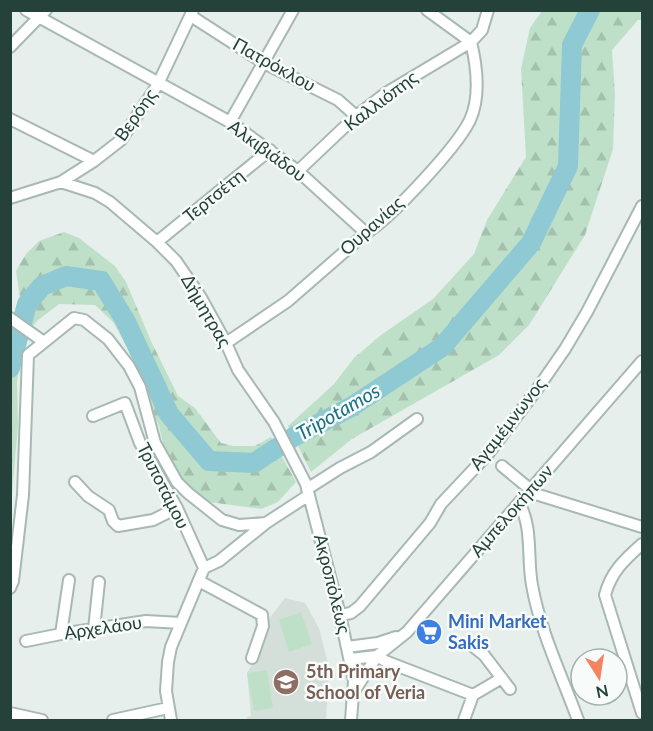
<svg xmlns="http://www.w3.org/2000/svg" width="653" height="731" font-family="Lato,sans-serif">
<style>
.built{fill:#d4dfda}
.forest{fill:url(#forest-firs)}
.pitch{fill:#bfe0c8}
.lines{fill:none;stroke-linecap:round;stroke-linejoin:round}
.river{stroke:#8ec9d4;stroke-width:20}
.minor-casing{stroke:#a8b8b2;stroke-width:14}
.minor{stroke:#fff;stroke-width:10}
.labels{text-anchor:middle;stroke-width:5;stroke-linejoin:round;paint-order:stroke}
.street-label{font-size:18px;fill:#24423a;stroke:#f7fbf9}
.shop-label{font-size:18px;font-weight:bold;fill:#366cbe;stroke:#f7fbf9;text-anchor:start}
.education-label{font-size:18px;font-weight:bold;fill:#785e54;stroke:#f7fbf9;text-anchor:start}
.water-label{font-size:20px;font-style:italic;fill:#1c6f80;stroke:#f7fbf9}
</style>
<defs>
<pattern id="forest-firs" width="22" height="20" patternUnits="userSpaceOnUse" patternTransform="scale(1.5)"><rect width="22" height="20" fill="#bfe0c8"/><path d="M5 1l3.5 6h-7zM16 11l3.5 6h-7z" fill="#a4c1ad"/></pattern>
</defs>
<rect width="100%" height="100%" fill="#e6efeb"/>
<!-- built -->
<path class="built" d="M285,598L305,603L319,628L329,667L326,720H248L247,717L251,716L247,673L257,655L271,616Z"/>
<!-- forest -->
<path class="forest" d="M542,11H642V20H638L612,50L615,94L613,149L585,235L529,325L499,355L352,439L311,472L288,426L334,384L354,358L381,335L433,299L474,254L487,220L526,157L521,69L530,28Z
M64,232L79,238L115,266L126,282L151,341L178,396L195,408L221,443L233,446H255L271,437L296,482L278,502L261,509L209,502L189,490L168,464L159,426L146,399L143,381L137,365L113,322L95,305L59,304L37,321L30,330L15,320L20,298L16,271L26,254L39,241Z
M14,323L28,333L21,356L17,382L18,425L11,505L10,337Z"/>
<!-- pitch -->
<path class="pitch" d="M301,612L312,644L289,652L279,620Z
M267,670L273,708L254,711L247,673Z"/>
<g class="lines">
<!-- river -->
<path class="river" d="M10,368L27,304L42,286L66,276L101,281L125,320L169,414L209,461L254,463L295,436L351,407L442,347L531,243L568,166L572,45L590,10"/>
<defs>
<path id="minor" d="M26,10L230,122L298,171L366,233
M427,10L471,42
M191,16L264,63L338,100L356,116
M10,47L46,10
M10,119L94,161
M230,122L293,10
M298,171L356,116L386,93L471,42L482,30L488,10
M61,182L95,193L110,202L157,242L176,261L200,296L226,343L238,370L274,422L306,484L340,615L354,681L351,720
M10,198L61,182L94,161L121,140L158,84L193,10
M157,242L270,150
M10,318L44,342
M226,343L288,301L366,233C391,218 457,147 470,120C481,96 477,67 471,42
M93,416L125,403L140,443L177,508L204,568
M502,466L531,490
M75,482L88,496L109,510L113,521L118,526L153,520L177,508
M307,489L340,468L371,452L417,419
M529,492L642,527
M519,503C533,527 527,558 532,585C540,631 562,676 578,720
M642,544C624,560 611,572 605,595L642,713
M199,581L262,615L263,626L252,658
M10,588L13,581L23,495L28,355L74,318L84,320L108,339L129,366L140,387L155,443L177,482L188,493L222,520L239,525L266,523
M340,615L351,613L360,606L430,523L441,504L488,454L538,388L565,349L587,312L642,206
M94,629L99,582
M61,634L69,580
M26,641L61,634L146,621L181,623
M470,644L484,655L510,689
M347,647L378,643L396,637
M377,656L385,661L473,695
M350,659L377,656
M355,690L377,656L407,632L642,361
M10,713L42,720
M113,720L168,708
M171,720L166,691L168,662L171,647L204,568L219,561L266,523L309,495
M464,720L473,695L502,678"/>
</defs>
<!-- minor casing -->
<use href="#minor" class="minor-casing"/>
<!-- minor -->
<use href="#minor" class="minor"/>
</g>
<!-- icons -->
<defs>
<symbol id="supermarket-disc" viewBox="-11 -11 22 22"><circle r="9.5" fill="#3f7fe0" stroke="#f7fbf9"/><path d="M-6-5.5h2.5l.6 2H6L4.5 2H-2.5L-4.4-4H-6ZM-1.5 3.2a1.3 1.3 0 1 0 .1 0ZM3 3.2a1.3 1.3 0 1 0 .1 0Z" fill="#fff"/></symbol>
<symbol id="school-disc" viewBox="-11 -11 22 22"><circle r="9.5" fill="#8d6e63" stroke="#f7fbf9"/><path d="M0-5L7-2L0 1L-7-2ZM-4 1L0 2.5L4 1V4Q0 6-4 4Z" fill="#fff"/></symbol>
</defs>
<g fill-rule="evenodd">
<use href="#supermarket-disc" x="414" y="617" width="30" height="30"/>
<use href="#school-disc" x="271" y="667" width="30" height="30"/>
</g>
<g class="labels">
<!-- street labels -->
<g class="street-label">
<text transform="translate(274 65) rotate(29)" y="6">Πατρόκλου</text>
<text transform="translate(381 101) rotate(-37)" y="6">Καλλιόπης</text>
<text transform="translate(136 115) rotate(-55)" y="6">Βερόης</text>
<text transform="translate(267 151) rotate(36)" y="6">Αλκιβιάδου</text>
<text transform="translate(214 196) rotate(-39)" y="6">Τερτσέτη</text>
<text transform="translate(372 226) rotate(-42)" y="6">Ουρανίας</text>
<text transform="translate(206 311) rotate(60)" y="6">Δήμητρας</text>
<text transform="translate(508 424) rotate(-52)" y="6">Αγαμέμνωνος</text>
<text transform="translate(163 486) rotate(63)" y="6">Τριποτάμου</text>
<text transform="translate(512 511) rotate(-49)" y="6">Αμπελοκήπων</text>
<text transform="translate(332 584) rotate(76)" y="6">Ακροπόλεως</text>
<text transform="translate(103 628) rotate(-8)" y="6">Αρχελάου</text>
</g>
<!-- shop labels -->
<g class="shop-label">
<text x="448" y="628">Mini Market<tspan x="448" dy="21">Sakis</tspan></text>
</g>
<!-- education labels -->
<g class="education-label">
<text x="306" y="678">5th Primary<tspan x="306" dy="21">School of Veria</tspan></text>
</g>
<!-- water labels -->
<g class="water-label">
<text transform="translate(338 412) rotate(-30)" y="7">Tripotamos</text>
</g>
</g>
<!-- border -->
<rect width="653" height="731" fill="none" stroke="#24423a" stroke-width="24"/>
<!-- north arrow -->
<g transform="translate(599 677) rotate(168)"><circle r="28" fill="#f7fbf9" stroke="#a3b1ad" stroke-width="1.5"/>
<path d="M0-4.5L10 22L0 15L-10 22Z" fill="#f4845f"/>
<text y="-9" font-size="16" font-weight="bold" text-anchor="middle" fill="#24423a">N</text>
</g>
</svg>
